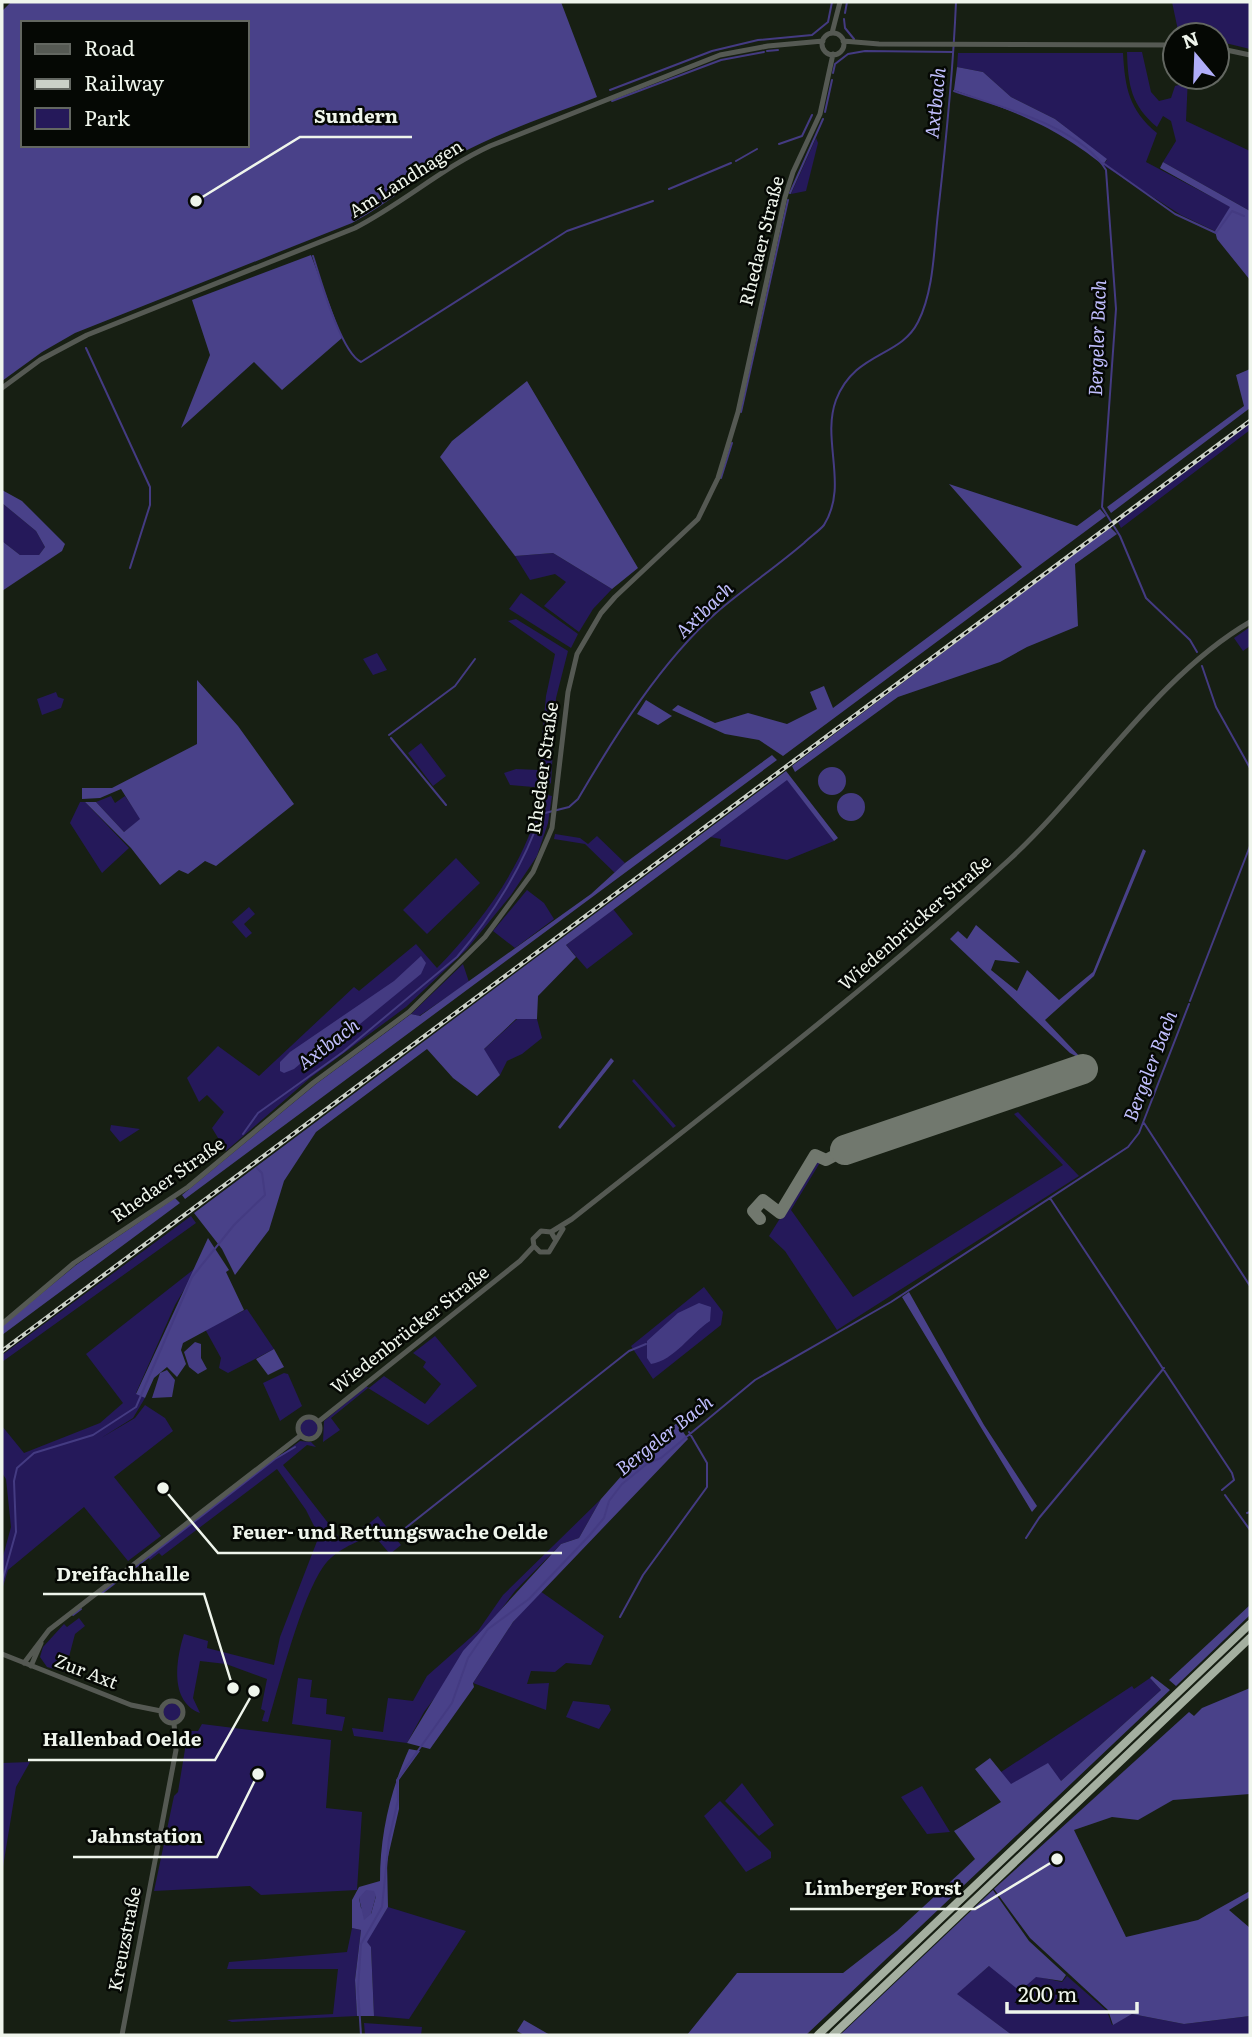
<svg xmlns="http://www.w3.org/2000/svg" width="1252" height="2037" font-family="Literata,serif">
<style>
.green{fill:#25195a}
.forest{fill:#494189;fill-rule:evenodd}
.water{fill:#443b82}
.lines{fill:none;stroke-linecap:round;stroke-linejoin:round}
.stream{stroke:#443b82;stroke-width:2}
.taxiway{stroke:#71786e;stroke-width:12}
.runway{stroke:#71786e;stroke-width:30}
.tertiary{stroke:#555953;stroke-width:5}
.motorway{stroke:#a4afa0;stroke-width:8}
.rail-casing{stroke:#cbd1c8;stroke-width:4.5}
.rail{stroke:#050804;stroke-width:2;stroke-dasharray:5;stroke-linecap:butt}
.labels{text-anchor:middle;stroke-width:5;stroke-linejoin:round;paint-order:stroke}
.street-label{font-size:18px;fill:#eff5ec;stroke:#050804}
.water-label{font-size:19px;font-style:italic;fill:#c0befd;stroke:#050804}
.leader{fill:none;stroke:#eff5ec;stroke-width:2.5}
.callout-dot{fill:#eff5ec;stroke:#050804;stroke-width:2.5}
.callout-label{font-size:19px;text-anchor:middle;font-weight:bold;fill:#eff5ec;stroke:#050804;stroke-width:5;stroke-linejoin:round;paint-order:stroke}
</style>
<rect width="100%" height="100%" fill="#171f13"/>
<!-- green -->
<path class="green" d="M1172,2H1249L1250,49L1217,41V35H1179Z
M1127,52H1142L1151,92L1159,101L1171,98L1175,86L1182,84L1180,77H1188L1186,121L1250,151V211L1163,162L1176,141L1171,121L1163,116L1157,127C1131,105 1128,85 1127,52Z
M958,53H1123C1125,88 1129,110 1157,133L1146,162L1231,207L1215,231L1181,215L1103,165L1107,160L1055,119L1011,97L983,72L957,67Z
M816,138L818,143L806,191L791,194Z
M1250,423V430L1121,528L1118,522Z
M2,503L36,531L45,547L39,555H20L2,541Z
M553,553L612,589L593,609L579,632L544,606L566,582L555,574L530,580L515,556Z
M521,593L578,634L571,648L509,609Z
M516,619L568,651L556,698L551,783L545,788L510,785L504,773L516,769L539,770L546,696L555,654L508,621Z
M1250,627V646L1243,651L1234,638Z
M377,653L387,670L373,675L363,659Z
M56,692L58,697L64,699L61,708L42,715L37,699Z
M421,743L446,776L433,786L408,753Z
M787,779L834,841L787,860L720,846L721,839L710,837Z
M542,794L552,796L548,823L537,856L511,895L467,949L406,1007L310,1078L226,1151L212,1128L224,1112L207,1095L199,1102L187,1078L218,1046L259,1076L354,987L359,991L416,944L437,968C483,921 528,860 542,794Z
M111,796L115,803L125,796L141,819L124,832L96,802Z
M80,802H85L129,848L102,873L70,823Z
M555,834L580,838L588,844L597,836L625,863L616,874L585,844L554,839Z
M456,858L480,883L427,934L403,910Z
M527,890L544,903L554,919L515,948L493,931Z
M249,907L255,914L244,924L252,933L246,938L232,922Z
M613,909L633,934L587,969L566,945Z
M463,964L469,982L419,1016L411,1014Z
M517,1019H537L542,1038L522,1054L507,1061L500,1075L483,1050Z
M634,1079L676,1126L673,1128L632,1081Z
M1018,1112L1079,1176L837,1330L785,1251L769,1236L817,1159L821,1161L791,1210L853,1297L1063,1165L1014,1114Z
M111,1125L140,1129L120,1142L110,1130Z
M191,1216L196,1223L2,1362V1355Z
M198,1266L175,1305L136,1393L145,1398L133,1418L101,1438L135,1418L145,1405L165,1418L173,1431L114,1477L161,1536L128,1561L84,1507L8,1570L2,1590V1560L11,1527L6,1479L2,1473V1426L24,1453L100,1423L123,1403L86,1354Z
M704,1287L723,1312L721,1325L653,1379L631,1346Z
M247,1309L274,1349L228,1373L219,1368L221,1358L205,1329Z
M435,1336L477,1386L428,1425L368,1388L331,1418L340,1430L323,1442L324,1421L366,1386L369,1388L384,1376L425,1404L441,1384L423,1367L426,1362L413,1353Z
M284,1373L288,1374L302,1406L280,1421L263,1383Z
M300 1428a9 9 0 1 1 18 0a9 9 0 1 1-18 0Z
M300,1441L311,1442L316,1447L307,1445L283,1465L339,1537L365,1526L373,1535C354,1543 335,1550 323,1567C301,1599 280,1682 268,1722L262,1721L265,1711L261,1709L267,1679L226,1664L200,1661L193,1698L200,1713C169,1701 176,1660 184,1634L208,1641L207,1648L274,1665L280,1637L319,1536L306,1510L277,1469L162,1556L159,1553L150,1560L147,1556Z
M601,1499L579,1538L561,1544L515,1591L424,1712L407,1743L354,1736L352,1728L383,1732L388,1698L413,1701L427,1676L478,1631L503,1595Z
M378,1516L401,1545L390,1554L366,1526Z
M540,1591L604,1636L591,1665L566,1663L555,1672L531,1671L527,1684L549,1683L546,1710L473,1683L513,1622Z
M79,1618L85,1626L75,1634L65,1672L47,1667L40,1657L43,1647L64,1624L67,1627Z
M298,1678L312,1680L310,1697L327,1699L326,1714L345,1717L342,1731L292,1724Z
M1150,1678L1161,1690L1061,1781L1010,1785L1001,1772L1132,1686L1134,1689Z
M573,1701L609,1705L611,1710L599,1729L566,1717Z
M163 1712a9 9 0 1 1 18 0a9 9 0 1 1-18 0Z
M202,1724L331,1740L326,1808L362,1812L357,1890L261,1895L250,1886L154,1891L174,1796L178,1792L188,1731H198Z
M30,1762L16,1787L2,1873V1763Z
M742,1783L774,1825L759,1836L725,1801Z
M922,1786L950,1832L927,1834L901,1797Z
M720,1801L771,1852V1858L746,1872L704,1816Z
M388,1907L466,1931L409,2019L374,2016L371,1947L366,1942Z
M352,1928L361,1930L355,1980L357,2016L232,2022L227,2020L333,2014L338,1969H227L229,1962L347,1952Z
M989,1966L1062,1982L1067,1976L1107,2011L1112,2025L1132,2014L1184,2024L1250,2016V2035H1012L956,1994Z
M364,2023L422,2027L421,2035H365Z"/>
<!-- forest -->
<path class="forest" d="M11,2H561L597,97C549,116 498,132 452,158C417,177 388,204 352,223L75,333L42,352L2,381V11ZM23,23H247V145H23Z
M957,67L983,72L1011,97L1055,119L1107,159L1103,165C1052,124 1014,112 954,90Z
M1163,162L1250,211V280L1217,239L1215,231L1230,207L1160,168Z
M311,255L342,338L282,390L254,362L181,428L210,355L192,300Z
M1250,369V408L1111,513L1107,507L1244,406L1236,375Z
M527,381L638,568L612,589L553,553L515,556L440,457L452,441Z
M949,484L1077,526L1100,509L1106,516L783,756L759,740L725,734L672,710L678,705L715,723L748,713L787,724L817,709L810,692L824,686L833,708L1022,567Z
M2,490L22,501L65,544L62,551L2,591V541L20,555H39L45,547L36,531L2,503Z
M1110,527L1117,534L1075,564L1078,626L1027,647L1000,662L898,697L795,772L792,766Z
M197,680L238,726L294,804L216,866L205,861L188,874L179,870L160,885L131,848L85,802H96L124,832L140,819L121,789L100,798L82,799V788H112L197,744Z
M646,700L672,716L658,725L637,714Z
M772,755L777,760L185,1199L182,1195L316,1084L411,1014L420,1016L591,894L625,863Z
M786,771L838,838L834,841L787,780L566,945L576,957L538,996L537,1019H516L484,1049L500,1075L477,1096L453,1078L427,1049L316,1132L284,1181L269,1230L235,1275L222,1249L194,1213Z
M1143,849L1146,851L1094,976L1045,1020L1083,1060L1070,1053L950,939L958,931L967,939L976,925L1020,963L995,960L991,970L1017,991L1027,970L1059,1000L1093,972Z
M611,1058L614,1061L560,1129L558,1127Z
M175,1198L180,1203L2,1335V1326L76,1265Z
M208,1238L229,1270L226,1272L244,1310L183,1343L181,1350L186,1364L177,1377L167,1367L154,1378L145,1398L136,1394Z
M909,1292L984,1425L1037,1506L1032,1512L902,1297Z
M274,1349L284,1367L268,1375L256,1359Z
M677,1423L688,1439L513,1622L473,1683L474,1687L430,1749L407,1743L463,1651L561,1544L579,1538L601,1499L646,1448Z
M1250,1605V1615L1176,1686L1169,1680Z
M1152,1676L1170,1690L806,2035H687L737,1973H843L897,1931L975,1859L954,1831L1001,1802L975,1769L990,1758L1011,1784L1048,1763L1061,1781L1161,1690L1150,1678Z
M1250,1688V1794L1173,1800L1138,1820L1112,1817L1074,1830L1126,1937L1198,1920L1250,1891V1897L1229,1910L1250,1928V2016L1184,2024L1132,2014L1113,2025L1108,2010L1030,1938L994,1889L1189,1712L1194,1716L1202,1708Z
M409,1749L420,1751L399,1780V1809L387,1861L388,1907L367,1942L371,1947L374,2016H357L355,1980L361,1930L352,1928V1900L359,1887L380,1881C380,1835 390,1791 409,1749ZM376,1896L371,1914L361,1908L359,1898Z
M993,1890L1029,1941L1066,1975L1062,1981L1036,1977L1020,1991L989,1966L957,1994L1012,2035H840Z
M524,2020L550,2035H524L517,2031Z"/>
<!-- water -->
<path class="water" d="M818 781a14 14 0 1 1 28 0a14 14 0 1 1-28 0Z
M837 807a14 14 0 1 1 28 0a14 14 0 1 1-28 0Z
M421,956L426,963L421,974L360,1024L326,1042L294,1069L284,1073L280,1071V1062L290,1052L394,981Z
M699,1303L711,1307L710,1321C690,1334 675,1360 651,1364L647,1358V1341L678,1313Z
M195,1342L201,1344V1358L207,1369L198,1374L189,1367L184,1352Z
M167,1370L175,1380L172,1397L152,1398L160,1373Z
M366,1890L374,1891L376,1896L371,1914L364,1920L359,1898Z"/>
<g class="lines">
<!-- stream -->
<path class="stream" d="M845,13L847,2
M844,19L845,28L854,39
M767,51L778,50
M833,73L835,64L848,54L865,51L953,52
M610,90L712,51L758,40L812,35L828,22L832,2
M954,91C1000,107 1080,126 1106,170L1116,309L1102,507L1120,536L1146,598L1190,640L1197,652
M612,101L721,60L764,52
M825,112L832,80
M779,144L802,136L812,115
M736,161L757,149
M1103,163L1175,214L1216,233L1232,211L1244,216
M669,189L731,163
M790,193L823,119
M313,256C320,278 341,353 361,362L567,231L653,201
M86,348L150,487V505L130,568
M741,412L788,200
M721,478L732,443
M1202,666L1216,707L1250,768
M389,735L455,686L475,659
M391,738L446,805
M1190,1001L1250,846
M1144,1123L1250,1286
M243,1134L258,1113L343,1052L457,957C492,916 524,865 541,814L569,807L578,799C616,734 661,662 717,612C745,588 776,567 804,543C810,537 819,531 824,525C849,485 821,441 836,400C855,351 900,358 918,322C934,291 934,247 938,213C946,142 953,73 956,2
M1050,1198L1232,1473L1234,1480L1222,1490
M1225,1495L1250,1530
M1247,1513L1250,1512
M403,1530L629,1351L646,1344
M1026,1538L1039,1518L1164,1368
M2,1582L16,1532L14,1481L17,1468L34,1453L93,1435L136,1407L192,1277L234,1225L265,1195L262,1173L257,1168
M102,1593L275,1459L295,1447
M73,1615L81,1609
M620,1617L643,1575L707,1487V1463L689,1432
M361,2035L358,1989L361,1944L382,1907L389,1839L398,1800L397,1780L452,1703L468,1658L488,1629L529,1599L589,1536L604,1518L609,1501L622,1484L648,1463L661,1458L755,1380L891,1302L1128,1147L1139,1133L1189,1004"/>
<!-- taxiway -->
<path class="taxiway" d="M760,1219L753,1211L763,1200L780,1213L815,1155L826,1160L845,1150"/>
<!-- runway -->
<path class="runway" d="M845,1150L1083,1069"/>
<!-- tertiary -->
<path class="tertiary" d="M832,33L840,2
M822 44a11 11 0 1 1 22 0a11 11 0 1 1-22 0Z
M843,41L879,44L1175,45
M1217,48L1250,55
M2,388L40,360L87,335L355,228C402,204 442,168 490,146L720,55L768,46L823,41
M551,1232L572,1219C720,1102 871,987 1010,859C1089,786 1157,676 1250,622
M555,1239L551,1232L541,1231L533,1239L534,1246L540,1252H549L563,1229
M2,1324L74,1263L188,1187L313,1083L409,1012L485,937L533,872L552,828L568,692L577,654L601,613L615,597L698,519L718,478L738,412L785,197L793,172L820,114L833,54
M298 1428a11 11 0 1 1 22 0a11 11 0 1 1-22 0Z
M318,1422L520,1261L534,1246
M2,1654L131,1705L161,1711
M24,1663L49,1630L300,1436
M31,1666L41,1643
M161 1712a11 11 0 1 1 22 0a11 11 0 1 1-22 0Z
M122,2035L176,1750L174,1723"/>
<!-- motorway -->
<path class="motorway" d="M818,2035L1250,1624
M833,2035L1250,1638"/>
<defs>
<path id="rail" d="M2,1351L1250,421"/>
</defs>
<!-- rail casing -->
<use href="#rail" class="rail-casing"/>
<!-- rail -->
<use href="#rail" class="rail"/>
</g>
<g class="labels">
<!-- street labels -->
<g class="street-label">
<text transform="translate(406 179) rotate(-32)" y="6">Am Landhagen</text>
<text transform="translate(762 241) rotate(-76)" y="6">Rhedaer Straße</text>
<text transform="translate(543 768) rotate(-82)" y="6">Rhedaer Straße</text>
<text transform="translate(915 923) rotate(-41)" y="6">Wiedenbrücker Straße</text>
<text transform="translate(168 1180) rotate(-35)" y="6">Rhedaer Straße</text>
<text transform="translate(410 1330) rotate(-38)" y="6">Wiedenbrücker Straße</text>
<text transform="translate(86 1672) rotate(21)" y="6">Zur Axt</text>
<text transform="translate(125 1939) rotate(-79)" y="6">Kreuzstraße</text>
</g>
<!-- water labels -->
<g class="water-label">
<text transform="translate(935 103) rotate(-84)" y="7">Axtbach</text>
<text transform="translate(1097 338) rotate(-88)" y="7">Bergeler Bach</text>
<text transform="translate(704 610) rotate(-44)" y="7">Axtbach</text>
<text transform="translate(328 1044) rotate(-37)" y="7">Axtbach</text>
<text transform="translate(1150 1066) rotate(-69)" y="7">Bergeler Bach</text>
<text transform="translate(664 1435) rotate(-38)" y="7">Bergeler Bach</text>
</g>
</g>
<!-- callouts -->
<path class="leader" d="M196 201L300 137H412M163 1488L218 1553H562M233 1688L204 1594H43M254 1691L215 1760H28M258 1774L217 1857H73M1057 1859L975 1909H790"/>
<g class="callout-dot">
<circle cx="196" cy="201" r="7"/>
<circle cx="163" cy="1488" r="7"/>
<circle cx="233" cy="1688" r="7"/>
<circle cx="254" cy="1691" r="7"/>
<circle cx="258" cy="1774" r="7"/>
<circle cx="1057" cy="1859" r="7"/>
</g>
<g class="callout-label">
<text x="356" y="123">Sundern</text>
<text x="390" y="1539">Feuer- und Rettungswache Oelde</text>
<text x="123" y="1581">Dreifachhalle</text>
<text x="122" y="1746">Hallenbad Oelde</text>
<text x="145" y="1843">Jahnstation</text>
<text x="883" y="1895">Limberger Forst</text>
</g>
<!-- border -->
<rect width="1252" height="2037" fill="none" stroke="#eff5ec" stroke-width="7"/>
<!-- legend -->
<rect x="21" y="21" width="228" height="126" fill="#050804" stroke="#636761" stroke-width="2"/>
<rect x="35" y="44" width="35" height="10" fill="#555953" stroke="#636761" stroke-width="2"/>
<text x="84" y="56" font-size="21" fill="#eff5ec">Road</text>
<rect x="35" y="79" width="35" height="10" fill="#cbd1c8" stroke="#636761" stroke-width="2"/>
<text x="84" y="91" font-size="21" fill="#eff5ec">Railway</text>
<rect x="35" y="108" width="35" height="21" fill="#25195a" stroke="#636761" stroke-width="2"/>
<text x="84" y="126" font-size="21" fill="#eff5ec">Park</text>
<!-- north arrow -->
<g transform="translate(1196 56) rotate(341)"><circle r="33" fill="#050804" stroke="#636761" stroke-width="2"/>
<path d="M0-5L12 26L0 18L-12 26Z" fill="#b0aefa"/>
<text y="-10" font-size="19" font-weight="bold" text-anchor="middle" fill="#eff5ec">N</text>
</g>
<!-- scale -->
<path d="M1007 2002v10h130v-10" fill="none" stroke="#eff5ec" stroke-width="3.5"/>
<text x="1018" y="2002" font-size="21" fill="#eff5ec" stroke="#050804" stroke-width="5" paint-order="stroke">200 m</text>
</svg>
